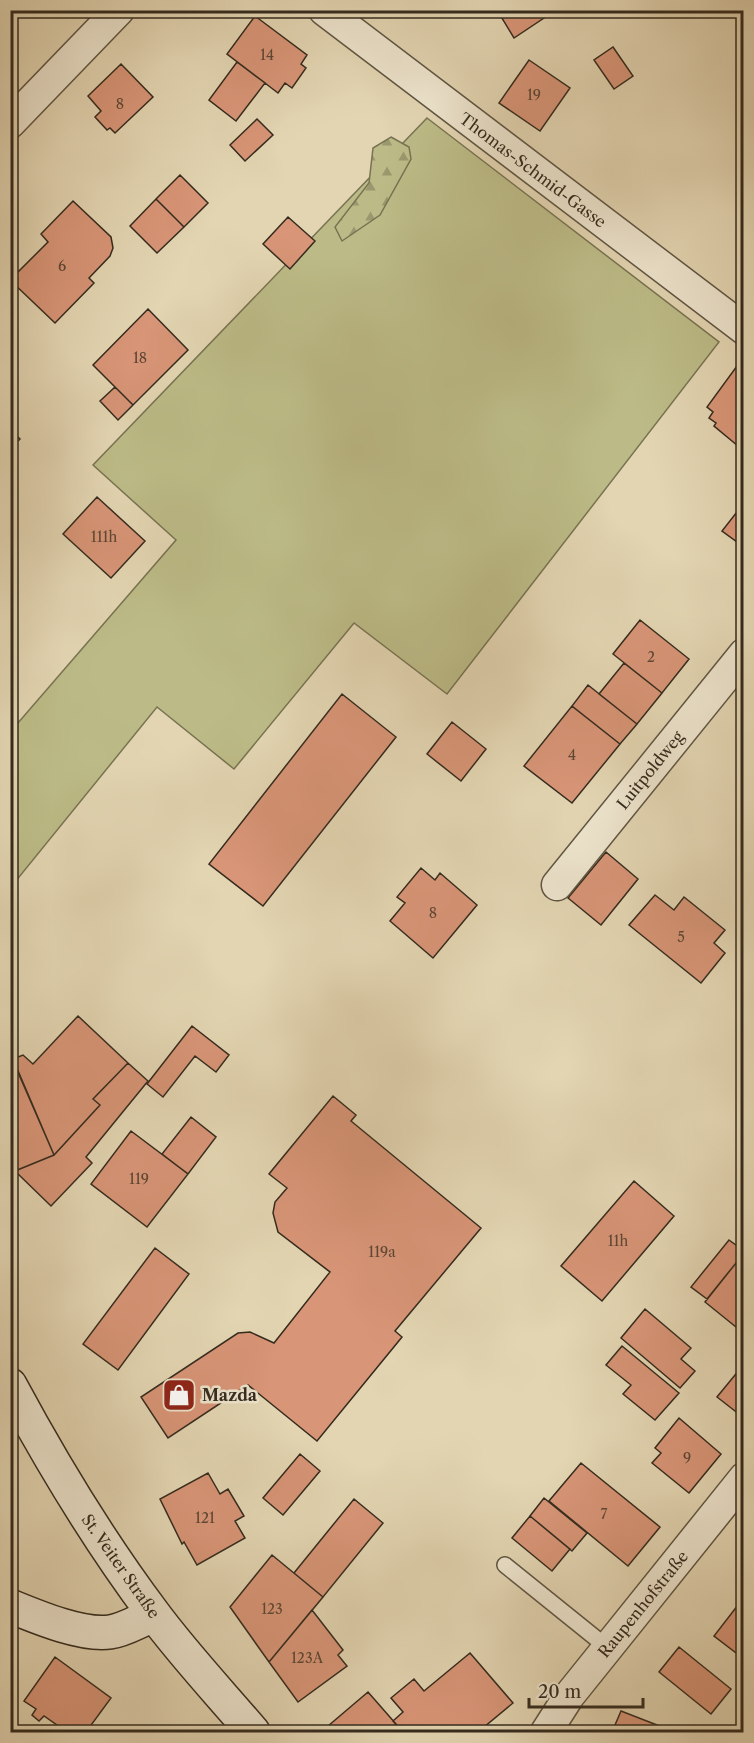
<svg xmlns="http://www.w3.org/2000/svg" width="754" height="1743" font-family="'Libre Caslon Text',serif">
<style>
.grass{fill:#bcbb87;stroke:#787352;stroke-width:1.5}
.forest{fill:url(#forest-firs);stroke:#787352;stroke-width:1.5}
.building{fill:#d89577;stroke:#342b1e;stroke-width:1.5}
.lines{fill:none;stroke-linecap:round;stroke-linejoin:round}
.lane-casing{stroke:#605643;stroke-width:18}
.street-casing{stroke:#605643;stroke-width:33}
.secondary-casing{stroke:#342b1e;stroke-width:36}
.lane{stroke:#ede4cd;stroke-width:15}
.street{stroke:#ede4cd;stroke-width:30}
.secondary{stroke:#ede4cd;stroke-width:33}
.labels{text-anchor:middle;stroke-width:5;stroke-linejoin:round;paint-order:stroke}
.number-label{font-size:14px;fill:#5d4634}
.street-label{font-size:16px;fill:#342b1e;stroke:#ede4cd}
.poi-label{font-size:16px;font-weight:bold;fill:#342b1e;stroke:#ede4cd;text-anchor:start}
</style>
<defs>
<pattern id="forest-firs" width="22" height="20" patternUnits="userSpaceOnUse" patternTransform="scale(1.5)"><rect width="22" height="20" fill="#bcbb87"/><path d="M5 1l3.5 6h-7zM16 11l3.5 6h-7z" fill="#9a986e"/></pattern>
</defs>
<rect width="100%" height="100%" fill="#e3d5b2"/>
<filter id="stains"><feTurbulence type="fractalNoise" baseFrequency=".00333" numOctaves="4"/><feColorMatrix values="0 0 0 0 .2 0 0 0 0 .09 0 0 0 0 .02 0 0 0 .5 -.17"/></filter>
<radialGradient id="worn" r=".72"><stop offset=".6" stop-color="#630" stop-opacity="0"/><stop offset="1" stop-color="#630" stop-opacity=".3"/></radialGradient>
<!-- grass -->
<path class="grass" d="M427,118L719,342L447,694L354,623L234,769L157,707L11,887V731L176,540L93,465Z"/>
<!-- forest -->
<path class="forest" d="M391,137L409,147L411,159L380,215L342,241L335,227L369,183L373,148Z"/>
<!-- building -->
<path class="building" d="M497,10H556L514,38Z
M255,16L307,55L301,64L306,68L292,88L285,83L278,93L227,54Z
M613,47L633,76L614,89L594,60Z
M529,60L570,88L540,131L499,103Z
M237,62L265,83L236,121L209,100Z
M121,64L153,97L115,133L110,128L107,130L95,117L101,111L88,96Z
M257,119L273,135L245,161L230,145Z
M180,175L208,203L184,227L156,199Z
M156,199L184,227L157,253L130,226Z
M73,201L111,237L113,248L110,256L89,278L94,283L55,323L10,280L48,242L41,234Z
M288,217L315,241L290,269L263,244Z
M148,309L188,350L133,405L93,365Z
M737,366L744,371V451L714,426L716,423L709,418L713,412L707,407Z
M115,387L133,405L118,420L100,401Z
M10,429L20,439L10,449Z
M97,497L145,541L111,578L63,534Z
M744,503V547L722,531Z
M640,620L689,659L662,693L613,654Z
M624,663L662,693L637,724L599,694Z
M588,685L637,724L620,744L572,706Z
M342,694L396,737L263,906L209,864Z
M572,706L620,744L572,803L524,766Z
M452,722L486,749L461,781L427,754Z
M606,852L638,879L601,925L568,898Z
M421,868L435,880L440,873L477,905L433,958L390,921L405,903L397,897Z
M655,895L674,910L684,897L725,930L714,943L725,953L701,983L629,925Z
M78,1016L128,1063L93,1099L100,1105L54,1155L13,1059L23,1055L33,1064Z
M192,1026L229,1055L216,1072L195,1056L163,1097L147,1084Z
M10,1054L54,1155L10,1173Z
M128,1063L148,1081L86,1157L92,1163L51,1206L15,1171L54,1155L100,1105L93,1099Z
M333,1096L356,1115L351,1121L481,1228L395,1331L402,1337L317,1441L248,1385L168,1438L141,1397L238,1333L250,1332L274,1343L330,1272L278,1232L273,1213L275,1202L287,1188L269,1174Z
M191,1117L216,1137L188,1174L162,1154Z
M131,1131L188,1174L147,1227L91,1184Z
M634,1181L674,1216L602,1301L561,1266Z
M729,1240L744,1251V1263L740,1267L736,1263L707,1299L691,1287Z
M155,1248L189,1274L118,1370L83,1344Z
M736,1263L744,1269V1318L736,1327L705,1302Z
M645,1309L691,1348L681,1359L695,1371L680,1388L621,1338Z
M622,1346L679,1393L655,1420L623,1394L631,1385L606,1365Z
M744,1364V1418L717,1397Z
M679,1418L721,1454L689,1493L652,1463L661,1453L655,1448Z
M300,1454L320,1471L283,1515L263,1498Z
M581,1463L660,1527L628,1566L549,1501Z
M208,1473L220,1494L228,1489L244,1516L235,1521L245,1538L197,1565L184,1542L182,1544L160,1499Z
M544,1498L587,1533L572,1551L530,1516Z
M354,1499L383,1523L323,1597L294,1573Z
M530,1516L570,1549L552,1571L512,1538Z
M272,1555L323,1597L269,1662L230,1607Z
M738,1605L744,1609V1659L714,1636Z
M312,1610L343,1650L338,1655L347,1666L298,1702L269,1662Z
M679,1647L731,1689L711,1714L659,1672Z
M470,1653L513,1703L478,1732H403L393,1721L403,1712L391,1698L414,1679L424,1691Z
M55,1657L111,1698L86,1732H67L44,1716L39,1721L32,1715L36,1709L24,1701Z
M368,1692L403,1732H321Z
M621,1711L675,1732H612Z"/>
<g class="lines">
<defs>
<path id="lane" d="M505,1565L608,1648"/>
<path id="street" d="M324,10L744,329
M10,123L119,10
M557,885L744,654
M546,1732L569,1696L744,1478"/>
<path id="secondary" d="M10,1385C53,1465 99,1541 153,1613C184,1655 220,1693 253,1732
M10,1606C37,1617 82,1636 110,1632C125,1630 140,1620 154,1615"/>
</defs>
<!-- lane casing -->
<use href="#lane" class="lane-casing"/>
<!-- street casing -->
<use href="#street" class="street-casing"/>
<!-- secondary casing -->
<use href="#secondary" class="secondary-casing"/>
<!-- lane -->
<use href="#lane" class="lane"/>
<!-- street -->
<use href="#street" class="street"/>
<!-- secondary -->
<use href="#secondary" class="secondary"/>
</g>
<!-- icons -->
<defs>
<symbol id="shop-square" viewBox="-11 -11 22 22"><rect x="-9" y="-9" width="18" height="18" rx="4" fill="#8f2418" stroke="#ede4cd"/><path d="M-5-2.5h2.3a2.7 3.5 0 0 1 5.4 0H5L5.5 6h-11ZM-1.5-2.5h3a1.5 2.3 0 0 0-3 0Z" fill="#fff"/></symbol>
</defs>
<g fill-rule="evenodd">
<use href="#shop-square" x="160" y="1376" width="38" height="38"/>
</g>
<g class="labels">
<!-- number labels -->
<g class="number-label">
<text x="267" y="60">14</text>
<text x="534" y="100">19</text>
<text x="120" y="109">8</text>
<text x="62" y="271">6</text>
<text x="140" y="363">18</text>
<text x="104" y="542">111h</text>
<text x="651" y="662">2</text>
<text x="572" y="760">4</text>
<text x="433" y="918">8</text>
<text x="681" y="942">5</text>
<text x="139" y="1184">119</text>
<text x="618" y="1246">11h</text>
<text x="382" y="1257">119a</text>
<text x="687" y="1463">9</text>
<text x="604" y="1519">7</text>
<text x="205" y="1523">121</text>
<text x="272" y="1614">123</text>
<text x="307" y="1663">123A</text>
</g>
<!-- street labels -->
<g class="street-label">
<text transform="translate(533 170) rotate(37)" y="6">Thomas-Schmid-Gasse</text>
<text transform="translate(650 770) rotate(-51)" y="6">Luitpoldweg</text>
<text transform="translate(121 1566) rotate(55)" y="6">St. Veiter Straße</text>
<text transform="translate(643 1604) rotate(-51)" y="6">Raupenhofstraße</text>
</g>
<!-- poi labels -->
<g class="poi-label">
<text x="202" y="1401">Mazda</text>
</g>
</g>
<!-- margin -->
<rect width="754" height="1743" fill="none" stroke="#e3d5b2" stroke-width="36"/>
<rect x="12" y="12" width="730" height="1719" fill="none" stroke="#342b1e" stroke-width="3"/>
<rect x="18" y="18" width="718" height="1707" fill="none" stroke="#342b1e" stroke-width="1.5"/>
<!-- scale -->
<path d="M529 1698v9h114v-9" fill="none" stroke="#342b1e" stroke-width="3"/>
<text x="538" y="1698" font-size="18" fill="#342b1e" stroke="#ede4cd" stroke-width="4.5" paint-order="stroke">20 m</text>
<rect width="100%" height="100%" filter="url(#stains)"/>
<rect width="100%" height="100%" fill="url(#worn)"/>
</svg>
